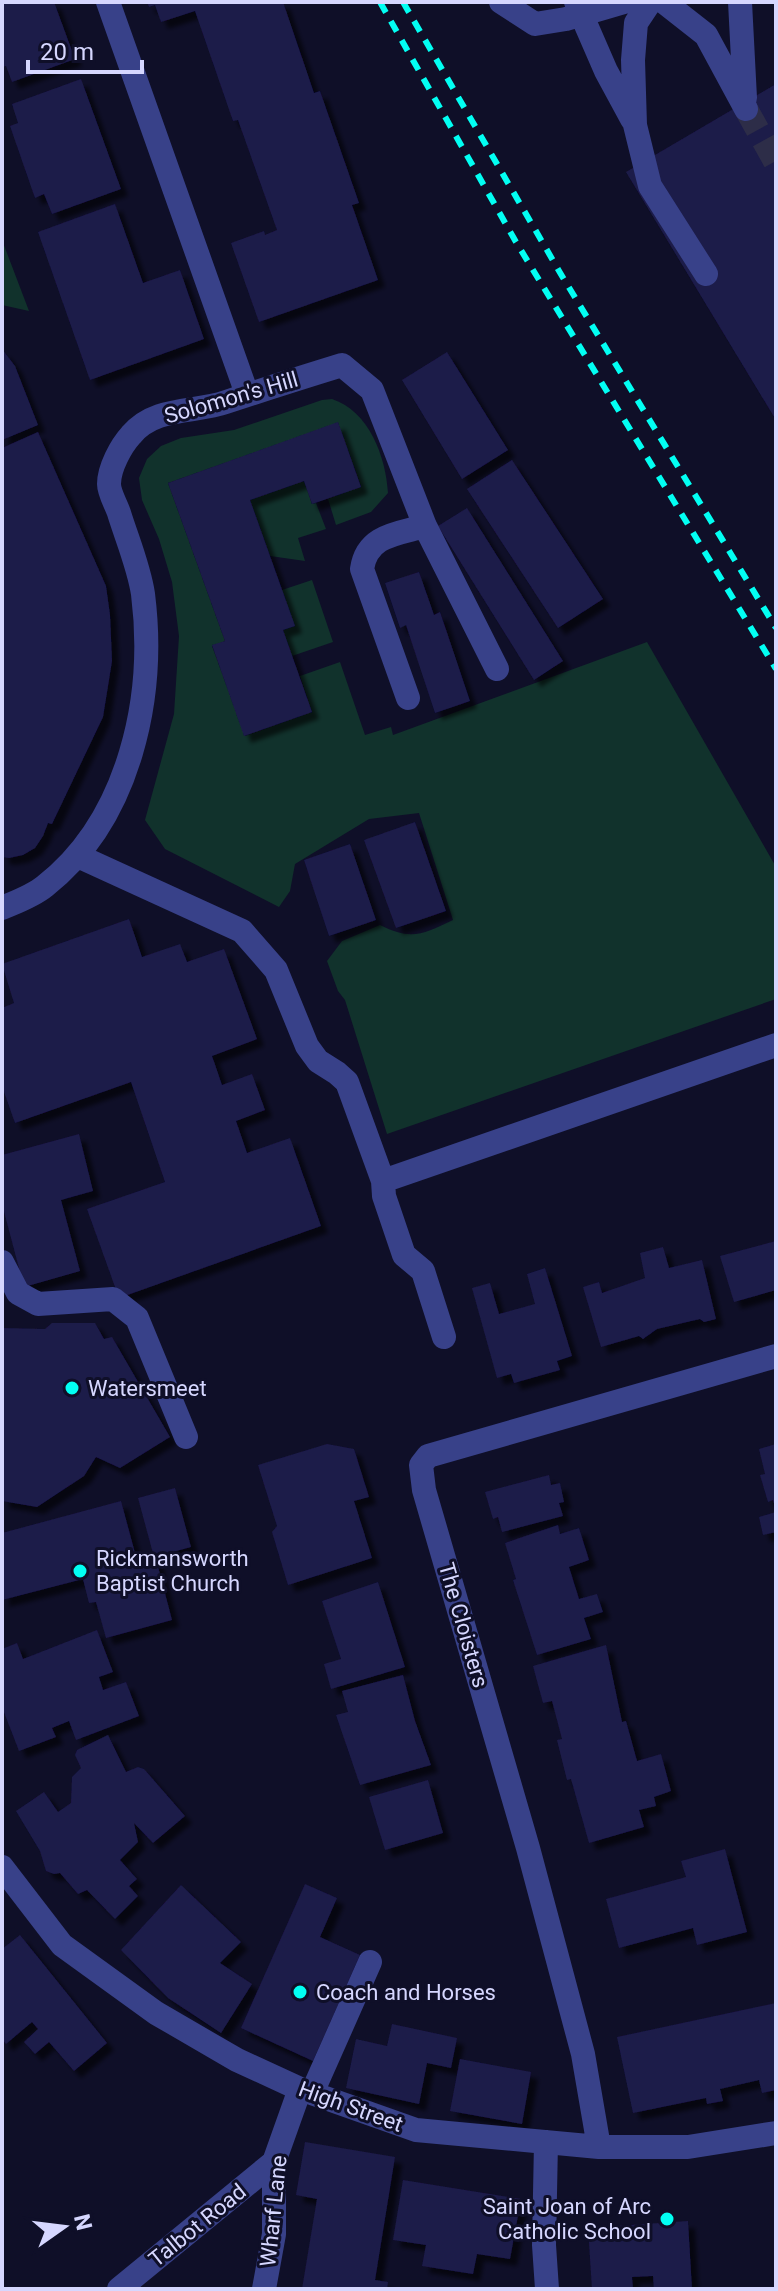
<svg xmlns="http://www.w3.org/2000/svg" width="778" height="2291" font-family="Roboto,sans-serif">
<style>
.green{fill:#11322c}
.building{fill:#1c1a4a;filter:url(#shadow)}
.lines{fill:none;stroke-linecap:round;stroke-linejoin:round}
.minor-tunnel{stroke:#2d2d48;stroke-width:24;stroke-dasharray:24 12;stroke-linecap:butt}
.minor{stroke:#384189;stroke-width:24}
.rail{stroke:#02fff3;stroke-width:6;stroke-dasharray:12 10;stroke-linecap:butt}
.poi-dot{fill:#02fff3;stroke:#0f0f28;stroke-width:3}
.labels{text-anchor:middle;stroke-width:6;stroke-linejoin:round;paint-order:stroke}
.street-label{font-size:22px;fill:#d6d7ff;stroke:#0f0f28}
.poi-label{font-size:22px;fill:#d6d7ff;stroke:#0f0f28;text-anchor:start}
</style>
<defs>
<filter id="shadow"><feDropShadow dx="7" dy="7" stdDeviation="2" flood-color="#0009"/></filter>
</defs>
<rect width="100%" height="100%" fill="#0f0f28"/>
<!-- green -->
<path class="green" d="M2,240L29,311L2,305Z
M332,399C369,411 386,457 388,493L371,512L336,525L328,499L361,486L338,423L168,483L225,641L212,646L245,736L312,712L300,676L340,662L365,735L391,727L393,735L647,642L776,867V999L387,1134L345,1000L338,991L327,961L342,941L380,925C412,941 423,934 453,920L419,813L369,819L295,864L290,891L279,907L165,849L145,820L174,714L179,636L172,582L159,539L142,500L139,478L147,459L161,446L181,438L234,430L322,400Z
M304,481L312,504L316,503L326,529L298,538L305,561L270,556L250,500Z
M312,580L333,642L292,656L283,630L294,626L282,590Z"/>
<!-- building -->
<path class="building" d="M2,2H54L75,59L12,82L6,66L2,67Z
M147,2H283L314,93L320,91L359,203L352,205L378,280L259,322L231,243L264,231L265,235L277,230L238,120L233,121L195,11L161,22L155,5L149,7Z
M81,79L121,189L52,214L44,194L35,198L10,126L18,123L12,104Z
M776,84V420L626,172Z
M115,204L143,283L180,270L204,339L90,380L38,232Z
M2,349L15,366L38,425L2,440Z
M447,352L508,450L462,479L402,380Z
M338,422L361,487L312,504L304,481L250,500L295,626L283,630L312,712L244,736L212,645L225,641L168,483Z
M38,432L106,586L110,615L112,661L103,717L52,824L48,823L43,836L35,848L23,855L9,858L2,857V448Z
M512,460L603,599L558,628L467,489Z
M467,508L563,661L534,680L438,526Z
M419,572L434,615L440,612L470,701L435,713L406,625L400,628L385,583Z
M415,822L446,911L396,928L364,840Z
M350,844L376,920L329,936L304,860Z
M129,919L142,957L180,944L187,962L224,949L257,1039L212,1056L222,1085L252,1074L265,1110L236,1121L247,1153L290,1138L321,1226L119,1298L87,1209L165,1182L131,1082L15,1123L2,1086V1008L14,1003L2,964Z
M79,1134L93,1191L61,1200L80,1271L24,1287L2,1204V1155Z
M776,1241V1290L734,1302L720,1256Z
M663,1247L669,1268L702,1260L716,1319L704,1322L700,1319L657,1329L643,1339L639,1336L601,1347L583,1287L599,1282L602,1293L645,1278L640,1253Z
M545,1268L572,1356L557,1361L560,1370L514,1383L511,1374L497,1378L472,1288L490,1283L499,1314L535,1304L527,1274Z
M52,1323H95L104,1339L112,1337L170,1437L120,1468L96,1457L84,1476L37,1507L2,1501V1328L45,1329Z
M327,1444L354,1449L369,1497L354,1501L372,1558L288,1585L272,1532L277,1526L258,1465Z
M776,1444V1507H775L773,1500L768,1502L760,1475L765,1474L759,1449Z
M549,1475L551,1485L560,1483L564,1502L559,1503L563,1516L502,1532L498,1517L493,1519L485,1492Z
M175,1488L191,1547L154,1557L138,1498Z
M121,1501L138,1564L156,1559L172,1620L106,1638L96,1602L89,1603L83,1579L2,1600V1533Z
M776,1512V1532L763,1535L759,1517Z
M558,1525L560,1534L579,1528L589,1560L569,1567L579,1599L597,1594L603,1612L584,1618L591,1639L537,1655L513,1580L516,1579L505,1543Z
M378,1582L405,1667L331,1689L324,1664L341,1659L322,1601Z
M97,1630L113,1672L99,1677L103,1690L126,1682L139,1716L76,1740L69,1721L52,1728L56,1737L19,1751L2,1707V1649L17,1643L23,1659Z
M606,1645L622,1722L626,1721L637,1761L661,1754L671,1791L654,1797L656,1806L639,1810L644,1827L589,1843L571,1779L567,1780L557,1740L562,1739L552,1701L543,1703L533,1666Z
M403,1675L415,1721L431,1765L360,1785L336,1715L348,1712L342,1691Z
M108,1735L126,1772L138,1767L144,1769L185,1816L153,1843L134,1823L138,1842L120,1860L137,1879L129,1886L138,1896L115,1919L87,1890L78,1894L60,1873L54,1874L46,1871L40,1851L16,1811L44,1792L58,1812L71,1803L72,1777L81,1768L75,1755L77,1750Z
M428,1780L443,1833L385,1850L369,1797Z
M725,1849L747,1932L697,1945L693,1928L619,1948L606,1899L686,1877L681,1861Z
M305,1884L337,1898L320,1937L360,1955L313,2061L241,2028Z
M181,1885L241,1942L220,1963L252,1984L221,2033L168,1998L121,1950Z
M20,1935L107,2043L74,2071L49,2042L35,2054L24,2042L38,2029L32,2022L6,2044L2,2039V1949Z
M776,2003V2090L762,2093L759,2080L720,2089L723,2101L707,2104L706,2098L633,2113L617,2037Z
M392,2024L457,2038L451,2068L427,2063L419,2104L346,2088L356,2039L387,2046Z
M460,2059L531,2072L522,2124L450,2111Z
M305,2142L395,2157L375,2280L388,2282L387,2289H302L317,2199L296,2195Z
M403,2180L521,2199L510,2259L477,2254L473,2274L422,2266L426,2245L393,2240Z
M688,2221L692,2289H654L653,2276L632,2277L633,2289H592L588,2228Z"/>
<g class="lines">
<!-- minor-tunnel -->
<path class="minor-tunnel" d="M746,109L776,163"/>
<!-- minor -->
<path class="minor" d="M108,2L247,394
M501,2L535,24L566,19L624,2
M576,2L606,71L632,119
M650,2L636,23L633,60L635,125L650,186L706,274
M664,2L706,35L746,109
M740,2L745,98
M408,698L362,569C367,535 397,534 425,526
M78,856L242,931L276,970L307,1046L318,1061L337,1073L347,1082L383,1181L384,1196L404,1255L423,1271L444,1337
M2,908C16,902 33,896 45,886C130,819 156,697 143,594C139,567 127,539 119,513C116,504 109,493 109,484C109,468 121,446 131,435C155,406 195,413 226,402C265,389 303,377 342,365L372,390L425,526L497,669
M383,1181L776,1045
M2,1262L18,1293L38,1304L113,1299L137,1318L186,1437
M2,1867L62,1945L156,2013L237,2060L300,2089L416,2130L599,2147H688L776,2133
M312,2093L370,1962
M546,2142L544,2245L547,2289
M599,2147L583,2054L528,1848L424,1490L421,1465L428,1456L776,1356
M119,2289L274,2162
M264,2289L274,2234V2162L300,2089"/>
<!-- rail -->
<path class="rail" d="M380,2L516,242L776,669
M403,2L562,276L776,628"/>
</g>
<!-- markers -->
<g class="poi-dot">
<circle cx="72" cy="1388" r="8"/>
<circle cx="80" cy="1571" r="8"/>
<circle cx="300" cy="1992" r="8"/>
<circle cx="667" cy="2219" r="8"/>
</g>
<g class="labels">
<!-- street labels -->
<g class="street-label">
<text transform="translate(231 397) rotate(-16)" y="8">Solomon's Hill</text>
<text transform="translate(464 1625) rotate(74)" y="8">The Cloisters</text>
<text transform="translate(351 2106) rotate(20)" y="8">High Street</text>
<text transform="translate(273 2211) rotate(-84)" y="8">Wharf Lane</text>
<text transform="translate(197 2225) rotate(-39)" y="8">Talbot Road</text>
</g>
<!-- poi labels -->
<g class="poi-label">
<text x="88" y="1396">Watersmeet</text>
<text x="96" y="1566">Rickmansworth<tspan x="96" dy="25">Baptist Church</tspan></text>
<text x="316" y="2000">Coach and Horses</text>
<text x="651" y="2214" text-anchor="end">Saint Joan of Arc<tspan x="651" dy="25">Catholic School</tspan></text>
</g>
</g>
<!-- border -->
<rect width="778" height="2291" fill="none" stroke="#d6d7ff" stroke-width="8"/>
<!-- north arrow -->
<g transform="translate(64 2227) rotate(76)" stroke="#0f0f28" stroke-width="6" paint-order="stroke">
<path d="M0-6L14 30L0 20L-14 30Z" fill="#d6d7ff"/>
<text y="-12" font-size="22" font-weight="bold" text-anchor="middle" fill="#d6d7ff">N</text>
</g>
<!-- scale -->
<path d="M28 60v12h114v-12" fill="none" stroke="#d6d7ff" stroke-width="4"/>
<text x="40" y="60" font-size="24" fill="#d6d7ff" stroke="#0f0f28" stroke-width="6" paint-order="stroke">20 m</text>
</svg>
